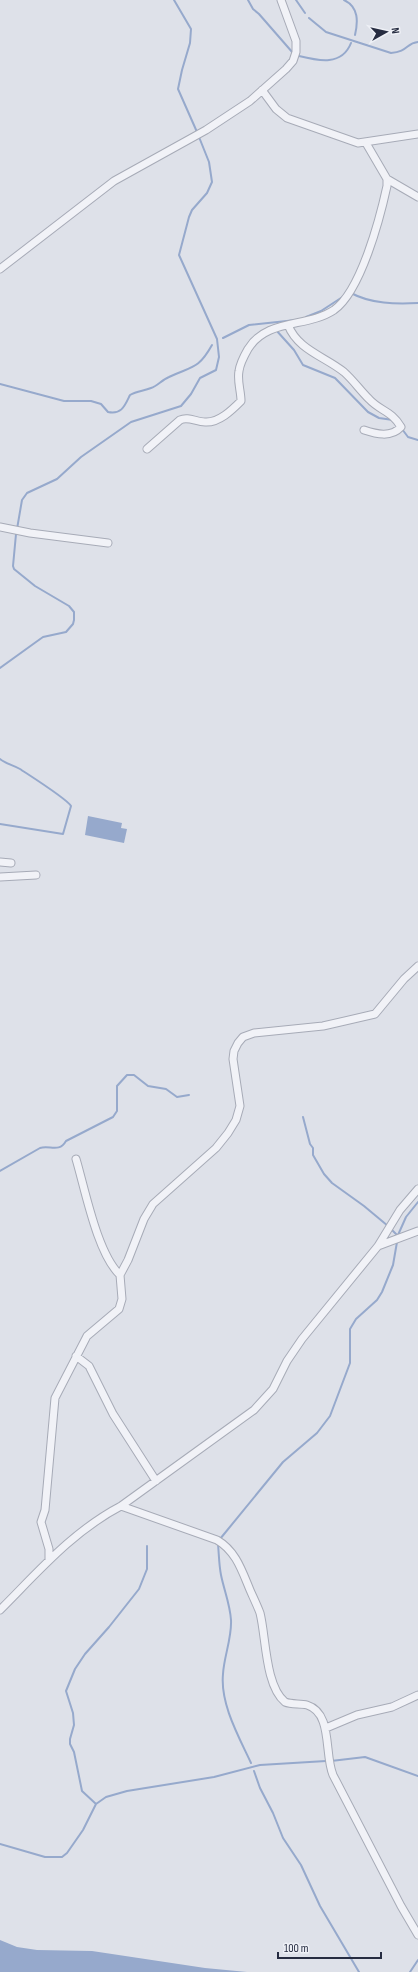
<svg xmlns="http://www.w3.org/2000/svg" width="418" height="1972" font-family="'Sofia Sans Condensed',sans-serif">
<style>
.water{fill:#96a9cc}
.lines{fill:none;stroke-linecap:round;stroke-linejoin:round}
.stream{stroke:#96a9cc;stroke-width:2}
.street-casing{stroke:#a7abb7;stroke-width:9}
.street{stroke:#f1f2f7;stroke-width:7}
</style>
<rect width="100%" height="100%" fill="#dee1e9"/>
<!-- water -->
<path class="water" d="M88,816L122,823L121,828L127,829L124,843L85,835Z
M0,1940L17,1947L37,1950L92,1951L205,1968L247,1972H0Z"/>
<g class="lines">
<!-- stream -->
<path class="stream" d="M174,0L191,29L190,43L182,70L178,89L197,132
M248,0L253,9L259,14L293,53
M296,0L305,13
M344,0C359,7 358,22 355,35
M309,18L326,32L391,53C408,52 406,43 418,42
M299,56C319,61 342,66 351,43
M351,293C371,304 396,304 418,303
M306,317L321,311L344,296
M276,330L294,350L303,365L335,378L368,412L379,418L393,420
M223,338L249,325L296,320
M0,384L64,401H91L101,404L108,412C122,415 125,405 130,395C137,391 144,391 151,388C157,386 162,380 169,377C192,366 198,370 212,345
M402,429L408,437L418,440
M17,529L22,500L27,493L57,479L81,457L131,422L181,406L191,394L200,378L216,370L219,357L217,339L179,255L189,217L192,210L207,193L212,182L209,162L199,137
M0,668L36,642L43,637L66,632L73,624L74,620V612L69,606L35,586L14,569L13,566L16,534
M0,759C6,764 13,765 20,769C29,775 67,799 71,806L63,834L0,824
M303,1117L310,1144L313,1148V1155L324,1174L332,1183L364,1206L388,1226
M0,1171L40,1148C50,1145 59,1153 66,1141L113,1117L117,1111V1086L127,1075H134L148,1086L166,1089L177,1097L189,1095
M392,1230L397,1235
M398,1235L406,1217L418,1202
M220,1539L283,1462L317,1433L330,1416L350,1363V1329L356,1319L377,1300L382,1292L393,1265L397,1242
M218,1544C219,1555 219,1565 221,1575C224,1590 230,1604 231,1620C232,1638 224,1656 223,1674C220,1704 239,1737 251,1763
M331,1761L365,1757L418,1776
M254,1771L260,1788L273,1813L283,1838L301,1865L320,1906L359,1972
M96,1804L82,1791L74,1752L70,1744V1739L74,1725L73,1713L66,1691L75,1669L85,1654L109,1627L139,1589L147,1569V1546
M0,1844L45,1857H62L67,1853L83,1830L96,1804L106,1797L127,1791L214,1777L260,1765L326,1761
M410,1972L418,1960"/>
<defs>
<path id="street" d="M262,90L276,109L287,118L358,143L418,134
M387,179L418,197
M0,269L114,181L206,130L250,101L286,69L293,61L296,52V41L281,0
M288,325C298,350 324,356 344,372C353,380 360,390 369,399C380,411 392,411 401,427C391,438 376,434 364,430
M147,449L180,420C188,416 196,422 205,422C219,423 232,410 241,401C241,391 237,381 239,371C240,363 244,356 248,349C267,318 307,328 334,310C361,291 380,218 387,186V179L366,143
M0,527L30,533L108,543
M0,862L11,863
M0,877L36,875
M76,1159C85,1189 97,1253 120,1275
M378,1246L418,1231
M76,1356L89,1366L113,1414L156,1481
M121,1506L217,1540C236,1551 242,1571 250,1590C253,1597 257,1605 260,1613C266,1636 265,1686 285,1702C292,1705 300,1703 307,1705C333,1713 324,1754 333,1775L401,1906L418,1935
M49,1560V1549L41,1522L45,1510L55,1398L87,1336L119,1309L122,1299L120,1275L128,1260L144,1219L153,1204L216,1148L228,1133L236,1120L240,1106L233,1059L234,1051L238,1043L243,1037L254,1033L323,1026L375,1014L404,979L418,966
M0,1610C38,1572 73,1531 121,1506L254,1410L273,1389L287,1361L302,1339L378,1246L400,1210L418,1189
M326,1728L357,1715L392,1707L418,1695"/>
</defs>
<!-- street casing -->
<use href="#street" class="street-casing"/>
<!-- street -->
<use href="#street" class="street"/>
</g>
<!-- north arrow -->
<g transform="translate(386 32) rotate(82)" stroke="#eef0f6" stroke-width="3" paint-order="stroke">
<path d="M0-3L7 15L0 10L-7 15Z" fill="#262c41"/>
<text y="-6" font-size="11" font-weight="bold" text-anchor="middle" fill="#262c41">N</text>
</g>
<!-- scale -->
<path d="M278 1952v6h103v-6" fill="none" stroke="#262c41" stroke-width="2"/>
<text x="284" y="1952" font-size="12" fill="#262c41" stroke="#eef0f6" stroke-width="3" paint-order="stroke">100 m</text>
</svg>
